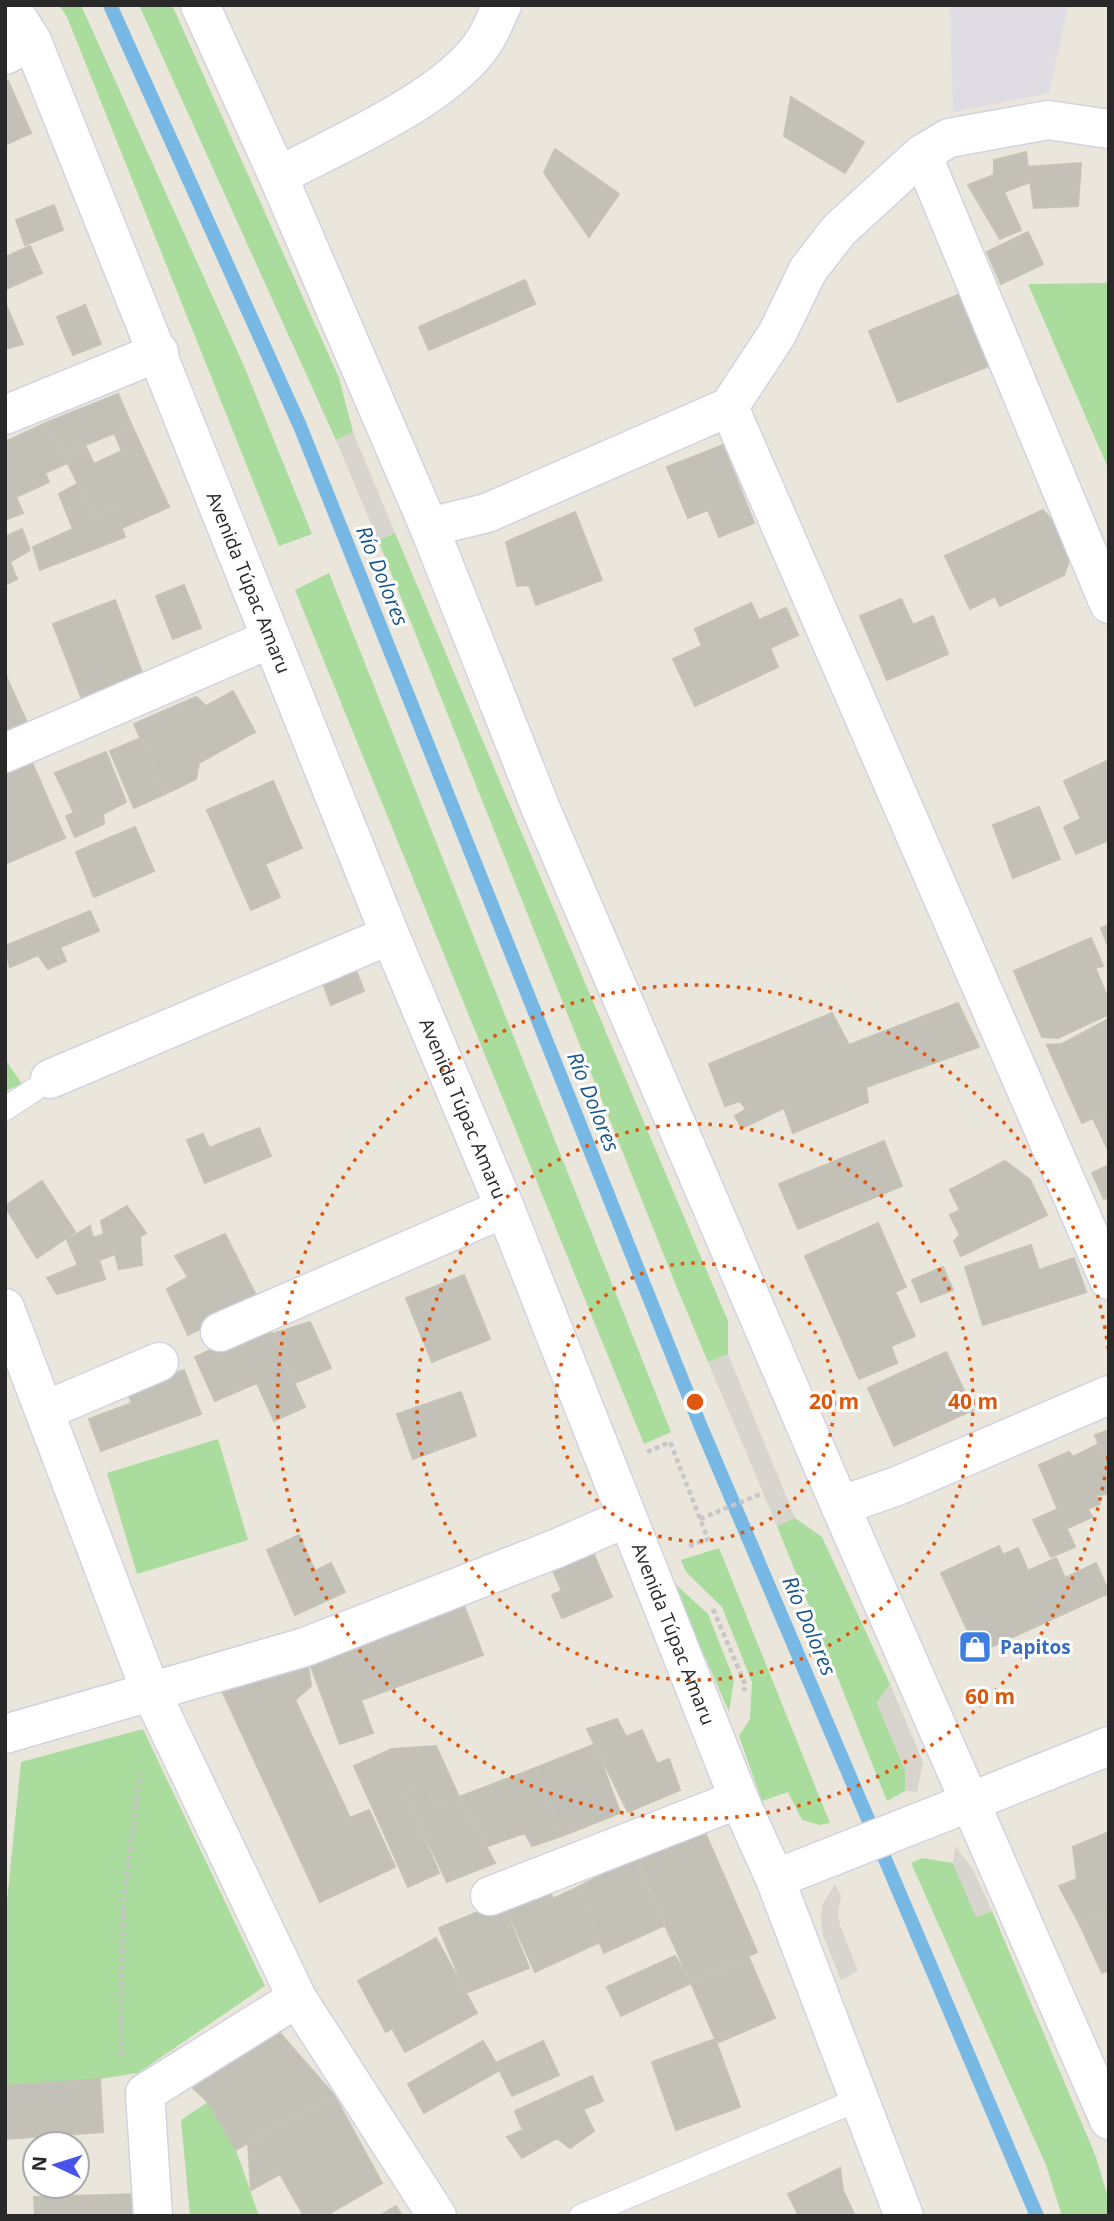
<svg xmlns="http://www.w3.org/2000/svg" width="1114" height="2221" font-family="'Open Sans',sans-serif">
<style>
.industrial{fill:#dfdce3}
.green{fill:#aadc9d}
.plaza{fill:#d7d5ce}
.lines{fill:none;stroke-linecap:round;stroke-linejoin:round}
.stream{stroke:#77b9e4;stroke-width:14}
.building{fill:#c3c0b8;stroke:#c5c2b6;stroke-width:2}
.service-casing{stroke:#d2d2e1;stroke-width:25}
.minor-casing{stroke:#d2d2e1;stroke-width:41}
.tertiary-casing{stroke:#d2d2e1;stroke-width:41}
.path{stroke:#c7c7c7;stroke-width:4.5;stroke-dasharray:5 3.5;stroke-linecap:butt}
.service{stroke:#fff;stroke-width:23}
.minor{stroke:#fff;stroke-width:38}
.tertiary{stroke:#fff;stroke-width:38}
.ring{fill:none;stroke:#de570d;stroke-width:3.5;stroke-dasharray:3.5 7}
.labels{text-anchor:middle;stroke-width:6;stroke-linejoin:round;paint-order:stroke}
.street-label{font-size:19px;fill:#292929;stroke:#fff}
.shop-label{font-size:19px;font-weight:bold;fill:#366cbe;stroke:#fff;text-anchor:start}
.water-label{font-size:21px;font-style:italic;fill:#18568e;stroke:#fff}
.centre{fill:#de570d;stroke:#fff;stroke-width:3.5}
.ring-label{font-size:21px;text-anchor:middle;font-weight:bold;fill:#de570d;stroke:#fff;stroke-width:6;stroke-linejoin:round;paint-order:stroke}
</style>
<rect width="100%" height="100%" fill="#eae6dc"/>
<!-- industrial -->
<path class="industrial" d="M950,5H1068L1049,93L953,112Z"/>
<!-- green -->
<path class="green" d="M59,5H81L244,366L312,534L279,546L67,17Z
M139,5H172L339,378L353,432L336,440Z
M1109,283V470L1028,284Z
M395,533L728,1321V1354L708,1362L673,1278L378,540Z
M329,573L671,1432L644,1444L295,590Z
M5,1059L22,1084L5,1091Z
M218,1439L248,1540L137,1574L107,1473Z
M795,1518L822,1537L890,1684L877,1703L905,1770V1791L887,1801L777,1526Z
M719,1548L830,1823L820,1825L802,1820L788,1792L762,1801L739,1736L750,1719L752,1682L722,1607L686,1572L681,1560Z
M672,1581L708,1614L734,1680L729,1712Z
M143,1729L265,1986L138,2073L5,2094V1921L21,1762Z
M922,1858L953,1863L976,1917L992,1911L1096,2157L1109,2201V2216H1062L1046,2165L911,1863Z
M208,2102L236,2150L259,2216H190L181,2120Z"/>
<!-- plaza -->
<path class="plaza" d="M353,432L395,533L378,540L336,440Z
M728,1354L795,1518L777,1526L708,1362Z
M890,1684L923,1762L917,1792L905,1791V1770L877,1703Z
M955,1846L972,1868L992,1911L976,1917L953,1863Z
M835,1884L841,1896L838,1914L840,1925L858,1971L841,1980L823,1935L821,1920L822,1905Z"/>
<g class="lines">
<!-- stream -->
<path class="stream" d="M110,5L300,426L701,1427L1037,2216"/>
</g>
<!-- building -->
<path class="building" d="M8,81L31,133L5,145V82Z
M791,97L864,142L845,173L784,136Z
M555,149L619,194L589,237L544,173Z
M1026,152L1030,182L1004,192L1021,230L1000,239L968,185L994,175V160Z
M1081,163L1078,206L1034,208L1028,167Z
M54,205L63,230L25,245L16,220Z
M1028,232L1043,264L1001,284L987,252Z
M30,246L42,273L6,289L5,257Z
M525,280L535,304L429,350L419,327Z
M960,294L989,366L898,402L869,331Z
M5,303L23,344L5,349Z
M85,305L101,344L73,355L57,317Z
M118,394L132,426L63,454L48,422Z
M48,422L67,463L45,473L49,482L16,497L23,513L5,520V442Z
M132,426L169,507L122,528L114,508L94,516L63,454L84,443L94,464L122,451L115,434Z
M723,445L754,523L719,537L708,510L688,518L667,467Z
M77,484L94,516L114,508L125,537L40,570L33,547L73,529L59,494Z
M1043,510L1074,547L1064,575L1000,606L995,596L970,609L945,556Z
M575,512L602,580L536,605L529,585L517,586L506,542Z
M22,529L30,550L10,562L17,579L5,585V537Z
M184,585L201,628L173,639L156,596Z
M901,599L913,625L933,616L948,654L887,680L860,616Z
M115,600L144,678L83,702L53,624Z
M751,603L759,620L786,608L798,635L770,648L778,667L695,706L673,659L702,646L695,629Z
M5,674L29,727L5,736Z
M233,691L255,732L199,763L196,779L165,794L134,724L196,697L206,706Z
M141,738L165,794L134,808L110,751Z
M106,752L126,802L103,814L104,824L75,837L66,816L74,813L55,773Z
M1109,760V840L1076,854L1064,827L1081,819L1064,781Z
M32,763L65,838L5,864V774Z
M273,781L302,848L265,864L280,897L251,910L207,810Z
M1039,807L1060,859L1013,878L993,825Z
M135,827L154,871L94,897L76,852Z
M90,911L99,931L60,947L66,961L48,969L38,955L10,967L5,946Z
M1109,925V949L1101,928Z
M1091,938L1103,966L1095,968L1109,1001V1014L1058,1038L1042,1037L1014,971Z
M355,968L364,991L331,1005L322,981Z
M958,1003L979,1047L866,1087L868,1102L793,1133L784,1108L742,1128L735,1116L746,1109L740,1101L725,1106L709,1064L832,1013L849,1045Z
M1109,1019V1111L1082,1123L1047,1045L1062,1044Z
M1109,1111V1152L1093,1118Z
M259,1128L271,1156L205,1183L187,1140L203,1134L209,1148Z
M884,1141L902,1186L798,1229L779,1184Z
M1005,1161L1030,1180L1047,1215L961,1256L954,1241L960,1235L950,1215L960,1210L950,1190Z
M1109,1165V1197L1104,1199L1092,1173Z
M42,1181L75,1232L37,1258L5,1206Z
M127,1206L146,1233L140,1237L142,1265L119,1269L115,1254L99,1260L105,1279L57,1294L47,1278L78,1265L67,1240L90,1226L93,1238L104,1234L101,1221Z
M878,1223L906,1287L895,1292L915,1336L891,1346L897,1363L859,1379L805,1256Z
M225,1234L259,1301L188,1335L167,1289L188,1277L175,1256Z
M1031,1245L1039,1270L1074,1258L1086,1292L983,1325L965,1267Z
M943,1267L953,1290L921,1302L912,1280Z
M464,1275L490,1339L432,1362L406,1298Z
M310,1322L331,1368L295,1383L272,1334Z
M268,1324L305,1407L274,1421L257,1383L215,1401L195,1357Z
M946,1352L973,1410L894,1446L868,1388Z
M184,1370L201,1414L101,1451L89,1419L132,1403L127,1391Z
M461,1392L476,1436L413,1459L397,1414Z
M1109,1430V1471L1095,1435Z
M1099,1444L1109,1471V1494L1096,1495L1100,1504L1088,1509L1092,1517L1066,1529L1039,1465L1069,1452L1073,1457Z
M1058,1509L1075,1547L1051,1557L1033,1520Z
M299,1535L315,1571L331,1563L345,1592L295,1615L267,1550Z
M999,1546L1003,1555L1018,1548L1028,1571L1056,1558L1065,1578L1096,1563L1109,1593L978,1653L941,1573Z
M591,1548L612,1597L562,1618L552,1595L562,1591L551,1566Z
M460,1595L483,1655L361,1700L373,1733L340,1744L306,1653Z
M306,1653L311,1686L295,1700L350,1818L369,1810L395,1867L320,1902L218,1682Z
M617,1719L626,1737L642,1730L657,1764L669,1759L680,1790L628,1812L587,1729Z
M595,1744L620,1813L562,1836L535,1768Z
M436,1746L459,1797L436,1806L425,1781L404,1791L439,1873L408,1887L354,1766L392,1749Z
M535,1768L562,1836L532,1846L525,1833L488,1846L459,1797Z
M425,1781L436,1806L459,1797L495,1863L447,1882L404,1791Z
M703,1828L757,1952L691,1983L635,1858Z
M1109,1832V1909L1079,1923L1059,1886L1077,1879L1073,1847Z
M635,1858L667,1924L604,1953L576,1888Z
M546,1884L553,1899L576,1888L600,1942L535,1972L504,1903Z
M502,1902L529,1968L466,1993L439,1928Z
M1109,1909V1970L1102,1973L1079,1923Z
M436,1938L477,2013L405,2052L392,2028L386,2032L358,1981Z
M675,1956L691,1983L621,2016L607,1987Z
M749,1958L775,2018L717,2043L691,1983Z
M279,2032L334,2095L236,2150L208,2102L190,2085Z
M715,2039L740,2107L676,2130L652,2062Z
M483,2041L500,2070L424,2113L408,2084Z
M543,2041L559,2075L512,2096L496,2063Z
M592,2076L603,2101L583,2109L594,2131L570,2148L557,2138L522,2158L507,2137L523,2130L515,2111Z
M100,2079L103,2132L5,2139V2086Z
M334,2095L382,2183L325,2216H304L280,2174L251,2190L248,2142Z
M840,2168L843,2191L855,2216H799L788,2194Z
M141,2194V2216H35L34,2197Z
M396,2206L402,2216H379Z"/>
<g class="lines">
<defs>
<path id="service" d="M5,1109L34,1090
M581,2216L860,2099"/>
<path id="minor" d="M5,55L32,41
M922,154L1109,604
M278,176C337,145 450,97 485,40C492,29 496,17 502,5
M729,407L1109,1280
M5,415L159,352
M429,527L487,513L729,407L777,334L808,270L839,230L922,154L949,138L1048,120L1109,129
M5,753L270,639
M50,1079L390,935
M5,1308L150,1690L297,1998L437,2216
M220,1332L505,1208
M44,1411L159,1362
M840,1506L897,1486L1109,1395
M5,1734L305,1647L555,1549L626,1518
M970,1802L1109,1746
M775,1879L904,2216
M490,1896L739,1799
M153,2216L145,2093L297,1998"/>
<g id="tertiary">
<path id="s1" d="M9,5L32,41L390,935L505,1208L739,1799L775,1879L970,1802"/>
<path d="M200,5L278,176L429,527L541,809L822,1464L1109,2120"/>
</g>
</defs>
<!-- service casing -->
<use href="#service" class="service-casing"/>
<!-- minor casing -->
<use href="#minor" class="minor-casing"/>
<!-- tertiary casing -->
<use href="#tertiary" class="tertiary-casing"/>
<!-- path -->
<path class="path" d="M647,1452L670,1442L708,1539L687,1547
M700,1519L763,1493
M713,1609L745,1684L744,1691
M121,2055L123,1906L140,1774"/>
<!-- service -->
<use href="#service" class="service"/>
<!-- minor -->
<use href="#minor" class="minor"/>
<!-- tertiary -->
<use href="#tertiary" class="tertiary"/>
</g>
<!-- distance rings -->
<g class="ring">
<circle cx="695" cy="1402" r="139"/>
<circle cx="695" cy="1402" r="278"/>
<path d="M1108 1456A417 417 0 1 1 1108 1348"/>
</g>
<!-- icons -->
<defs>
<symbol id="shop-square" viewBox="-11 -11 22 22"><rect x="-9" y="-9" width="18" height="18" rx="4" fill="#3f7fe0" stroke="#fff"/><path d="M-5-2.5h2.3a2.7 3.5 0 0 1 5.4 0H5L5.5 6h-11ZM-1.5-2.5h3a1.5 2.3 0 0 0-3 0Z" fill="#fff"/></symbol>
</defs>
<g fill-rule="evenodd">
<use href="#shop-square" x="956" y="1628" width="38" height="38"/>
</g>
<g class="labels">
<!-- street labels -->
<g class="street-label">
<text dy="7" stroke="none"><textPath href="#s1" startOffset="626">Avenida Túpac Amaru</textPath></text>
<text dy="7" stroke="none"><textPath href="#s1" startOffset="1194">Avenida Túpac Amaru</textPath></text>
<text dy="7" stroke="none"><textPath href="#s1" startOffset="1760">Avenida Túpac Amaru</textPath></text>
</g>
<!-- shop labels -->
<g class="shop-label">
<text x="1000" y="1654">Papitos</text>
</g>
<!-- water labels -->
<g class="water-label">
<text transform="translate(382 576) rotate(68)" y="7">Río Dolores</text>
<text transform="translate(593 1102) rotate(68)" y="7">Río Dolores</text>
<text transform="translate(809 1626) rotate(67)" y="7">Río Dolores</text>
</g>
</g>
<circle cx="695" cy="1402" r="10" class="centre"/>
<g class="ring-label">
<text x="834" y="1409">20 m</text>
<text x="973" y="1409">40 m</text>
<text x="990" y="1704">60 m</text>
</g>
<!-- border -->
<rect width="1114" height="2221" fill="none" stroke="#292929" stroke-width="14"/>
<!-- north arrow -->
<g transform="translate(56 2165) rotate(274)"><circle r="33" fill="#ffffff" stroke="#a9a9a9" stroke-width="2"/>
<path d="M0-5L12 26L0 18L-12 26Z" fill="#4952ea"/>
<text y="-10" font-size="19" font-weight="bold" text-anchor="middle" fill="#292929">N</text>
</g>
</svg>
